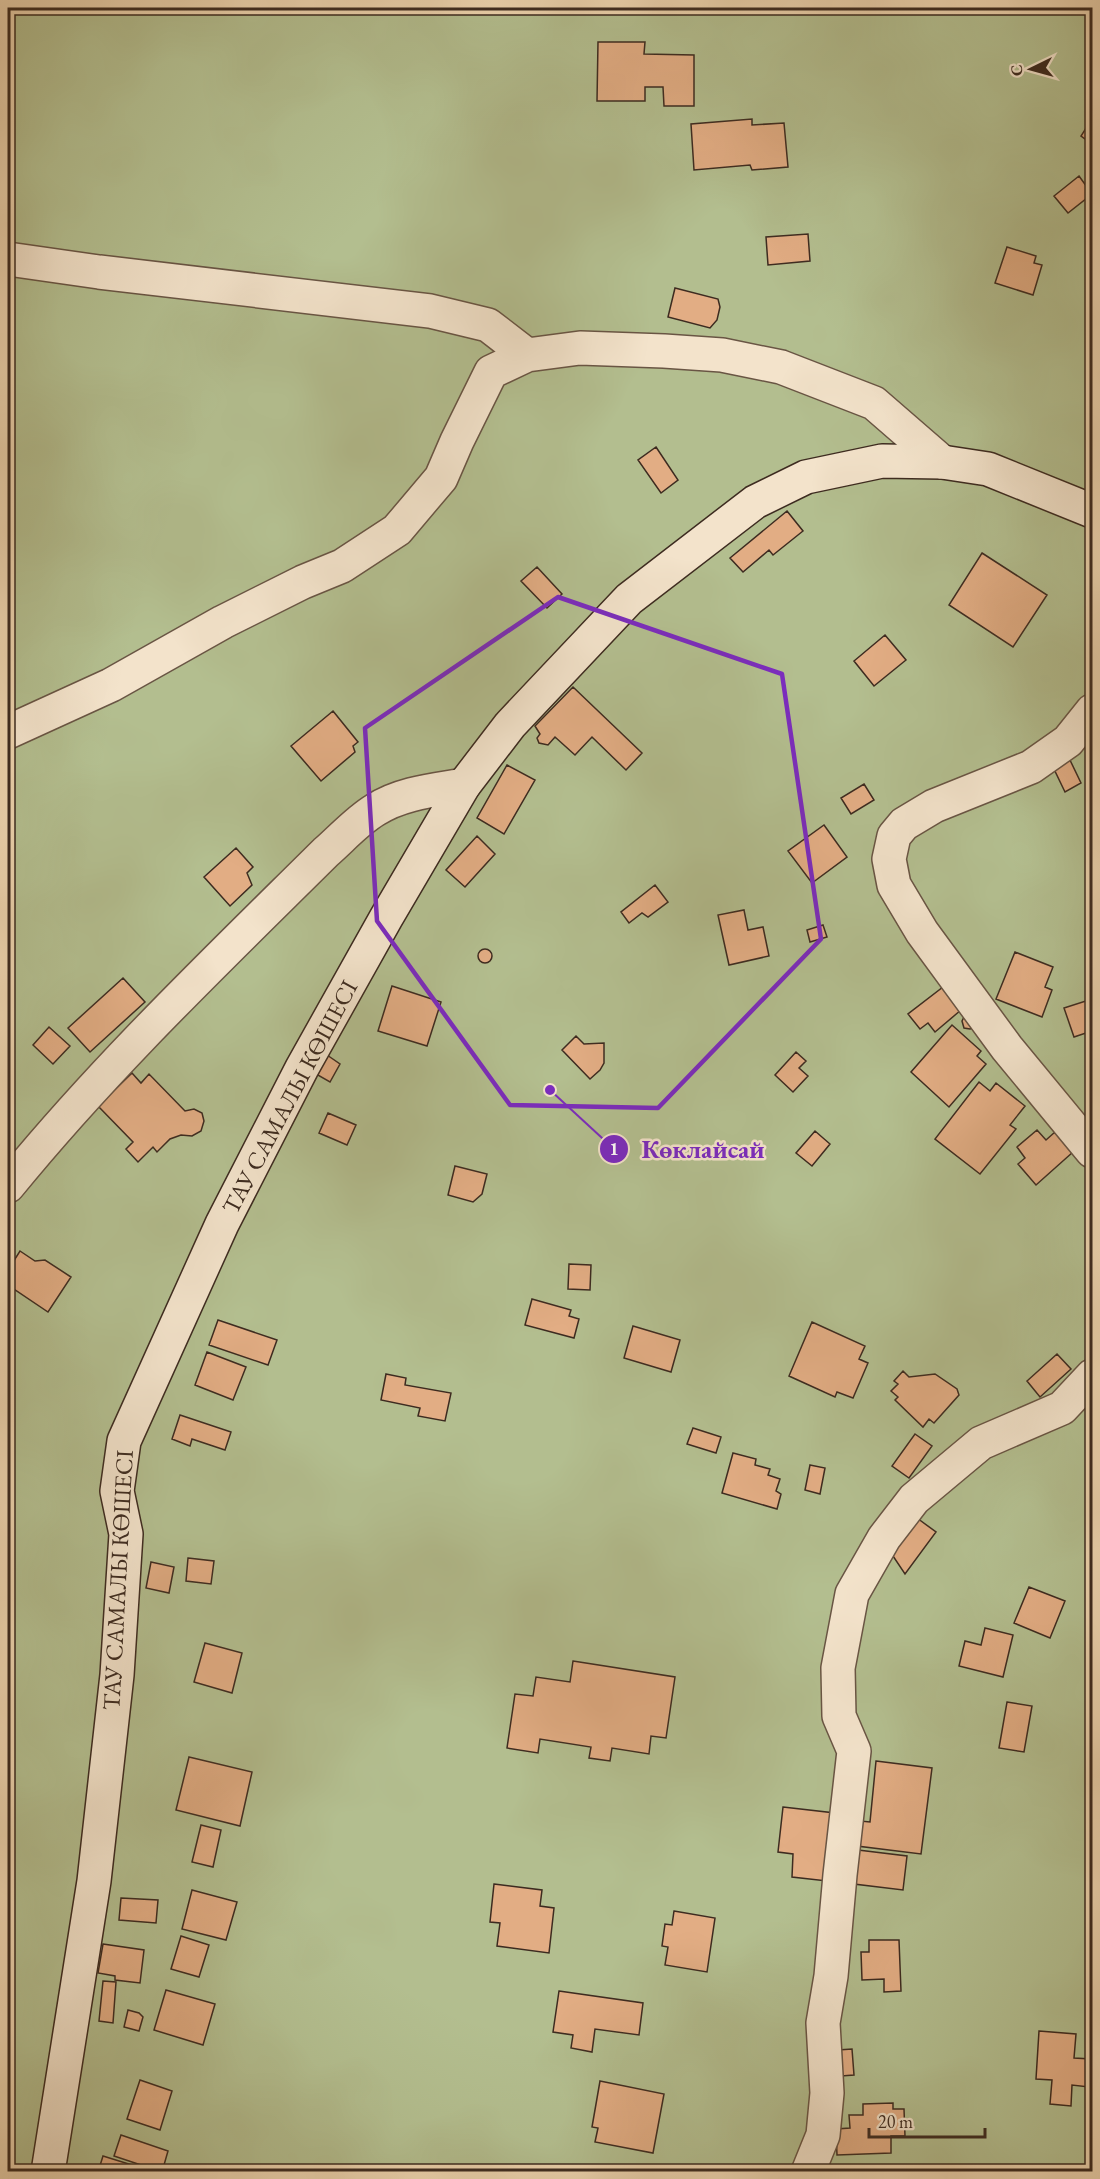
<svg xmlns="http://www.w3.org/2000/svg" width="1100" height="2179" font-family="'EB Garamond',serif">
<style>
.green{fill:#b3be8f;stroke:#787458;stroke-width:1.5}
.building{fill:#e2ad84;stroke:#3d2b20;stroke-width:1.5}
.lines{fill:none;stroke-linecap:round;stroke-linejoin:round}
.street-casing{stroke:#695544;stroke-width:36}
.secondary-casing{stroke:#3d2b20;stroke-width:36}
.street{stroke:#f3e3cb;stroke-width:33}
.secondary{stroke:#f3e3cb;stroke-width:33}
.marked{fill:none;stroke:#7b2cbf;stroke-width:4.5;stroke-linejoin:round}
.labels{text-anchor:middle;stroke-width:5;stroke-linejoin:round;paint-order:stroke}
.street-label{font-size:24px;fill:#3d2b20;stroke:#f3e3cb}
.leader{fill:none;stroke:#7b2cbf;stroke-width:2}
.callout-dot{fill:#7b2cbf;stroke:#f3e3cb;stroke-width:2}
.mark-label{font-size:18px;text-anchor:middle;font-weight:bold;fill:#fff}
.callout-label{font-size:26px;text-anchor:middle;font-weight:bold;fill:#7b2cbf;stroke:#f3e3cb;stroke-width:5;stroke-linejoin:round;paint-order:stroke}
</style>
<rect width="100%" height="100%" fill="#edd4af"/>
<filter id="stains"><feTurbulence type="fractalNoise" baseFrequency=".00333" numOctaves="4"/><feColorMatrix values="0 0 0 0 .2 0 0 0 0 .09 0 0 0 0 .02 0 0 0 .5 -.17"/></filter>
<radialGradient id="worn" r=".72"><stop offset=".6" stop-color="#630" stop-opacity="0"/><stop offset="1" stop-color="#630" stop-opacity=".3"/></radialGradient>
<!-- green -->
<path class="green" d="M8,8H1092V2171H8Z"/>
<!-- building -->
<path class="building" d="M598,42H645L644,54L694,55V106H664L663,87H645V101H597Z
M752,119V125L784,123L788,167L752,170L750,165L694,170L691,124Z
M1088,125L1092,128V144L1081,136Z
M1079,176L1092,194L1068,213L1054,196Z
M808,234L810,261L768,265L766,237Z
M1007,247L1036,256L1034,263L1042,265L1033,295L995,283Z
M675,288L718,299L720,307L717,320L710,328L668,317Z
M656,447L678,480L661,493L638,460Z
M787,511L803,531L773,555L769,550L743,572L730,558Z
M982,553L1047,595L1013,647L949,605Z
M537,567L562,594L547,608L521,581Z
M885,635L906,660L874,686L854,661Z
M573,687L642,753L626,770L592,737L575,755L555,737L548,745L539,743L537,738L540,734L535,726Z
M333,711L358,742L353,746L355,752L321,781L291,746Z
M1069,758L1081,783L1065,792L1053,767Z
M507,765L535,780L504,834L477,818Z
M864,784L874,800L851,814L841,798Z
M824,825L847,857L812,883L788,851Z
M477,836L495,854L465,887L446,870Z
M236,848L253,867L247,873L252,885L230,906L204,877Z
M655,885L668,902L648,917L642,913L629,923L621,912Z
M744,910L748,930L763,927L769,956L729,965L718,915Z
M823,925L827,937L810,942L807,930Z
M478 956a7 7 0 1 1 14 0a7 7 0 1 1-14 0Z
M1015,952L1053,967L1045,987L1052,990L1042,1017L996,999Z
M123,978L145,1002L90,1052L68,1028Z
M392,986L441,1002L427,1046L378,1031Z
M943,987L961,1010L935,1032L928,1023L920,1029L908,1014Z
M1092,999V1031L1074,1037L1064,1008Z
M964,1017L975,1027L970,1029L964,1028L962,1021Z
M952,1025L981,1051L977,1056L986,1064L949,1107L911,1072Z
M49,1027L70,1046L53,1064L33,1045Z
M576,1036L584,1044L604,1043V1063L600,1070L590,1079L562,1050Z
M796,1052L806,1061L799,1068L808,1076L793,1092L775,1075Z
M327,1055L340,1064L330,1082L316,1074Z
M132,1073L141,1083L149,1074L185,1111L194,1109L202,1113L204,1121L201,1131L192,1136L181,1135L170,1139L157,1152L153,1147L138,1162L126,1149L133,1142L98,1106Z
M979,1082L990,1091L996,1083L1025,1106L1010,1125L1016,1129L980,1174L935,1139Z
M328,1113L356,1125L347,1145L319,1133Z
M1037,1130L1046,1140L1055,1132L1073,1152L1036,1185L1018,1164L1025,1158L1017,1147Z
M815,1131L830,1144L812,1166L796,1153Z
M455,1166L487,1174L482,1194L473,1202L448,1195Z
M20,1251L35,1261L45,1260L71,1277L48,1312L8,1285V1270Z
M569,1264L591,1265L590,1290L568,1289Z
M532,1299L571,1310L569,1316L579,1319L574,1338L525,1325Z
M218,1320L277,1340L268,1365L209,1345Z
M812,1322L865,1346L859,1359L868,1363L853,1398L837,1392L835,1397L789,1376Z
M633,1326L680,1340L671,1372L624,1358Z
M207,1352L246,1367L233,1400L195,1385Z
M1057,1354L1071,1369L1040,1397L1027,1381Z
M903,1371L909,1377L935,1374L957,1389L959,1395L934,1423L929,1419L923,1427L895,1400L898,1397L891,1391L898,1384L894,1381Z
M386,1374L406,1378L405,1385L451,1393L445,1421L418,1416L420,1408L381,1400Z
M180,1415L231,1432L225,1450L192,1439L190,1446L172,1439Z
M693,1428L721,1437L716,1453L687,1444Z
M915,1434L932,1446L909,1478L892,1466Z
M733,1453L756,1459L755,1465L770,1469L768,1475L780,1479L776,1491L781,1494L777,1509L722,1493Z
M810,1465L825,1468L820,1494L805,1490Z
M917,1518L936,1532L905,1574L891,1553Z
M188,1558L214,1561L211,1584L186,1581Z
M151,1562L174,1567L169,1593L146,1588Z
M1029,1587L1065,1601L1050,1638L1014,1623Z
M985,1628L1013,1635L1003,1677L959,1666L965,1641L981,1645Z
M205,1643L242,1653L232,1693L194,1682Z
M573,1661L675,1677L666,1738L651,1736L649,1754L612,1748L610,1761L589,1758L591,1747L540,1739L538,1753L507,1748L515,1694L533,1696L536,1677L570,1682Z
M1007,1702L1032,1706L1024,1752L999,1748Z
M189,1757L252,1772L240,1826L176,1810Z
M876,1761L932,1768L921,1854L857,1846L860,1821L870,1822Z
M783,1807L835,1813L827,1881L792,1877L793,1854L778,1852Z
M201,1825L221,1830L213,1867L192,1862Z
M858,1850L907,1856L903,1890L854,1884Z
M494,1884L542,1890L540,1906L554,1908L549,1953L497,1946L500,1923L490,1922Z
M192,1890L237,1902L226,1940L182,1929Z
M121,1898L158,1900L156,1923L119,1920Z
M674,1911L715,1918L707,1972L665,1965L668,1947L662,1946L665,1924L672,1925Z
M181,1936L209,1945L199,1977L171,1969Z
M869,1940H899L901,1991L884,1992V1979L862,1980L861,1952H869Z
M103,1944L144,1950L140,1983L115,1980V1976L98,1973Z
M103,1981L116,1982L113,2023L99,2021Z
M166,1990L215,2004L203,2045L154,2030Z
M559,1991L643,2003L639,2035L595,2029L592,2052L571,2048L573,2035L553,2032Z
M128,2010L139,2013L143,2017L139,2031L124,2027Z
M1039,2031L1076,2034L1074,2058L1091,2059L1089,2087L1072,2085L1071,2106L1050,2104L1052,2080L1036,2079Z
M852,2049L854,2075L841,2076L838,2050Z
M140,2080L172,2091L160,2130L127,2119Z
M600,2081L664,2094L653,2153L595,2142L598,2128L592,2127Z
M893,2103V2109H904L905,2136H891V2153L837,2155L836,2129L850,2128L849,2115H863V2104Z
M121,2135L168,2151L162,2172L114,2156Z
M103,2156L132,2165L130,2172H98Z"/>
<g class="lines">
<defs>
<path id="street" d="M8,259L99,272L430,311L488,325L527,355
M1092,711L1068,741L1031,767L934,806L904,824L894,836L889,859L894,885L922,932L1007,1048L1092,1151
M8,732L111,685L223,622L303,582L342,566L397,530L441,478L457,441L491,372L527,355L580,348L664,351L722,355L781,367L874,403L942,462
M8,1186C105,1067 217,960 326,852C342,838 357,821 375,810C401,793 435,790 464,785
M808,2172L823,2135L827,2093L823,2023L831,1976L840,1875L854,1751L839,1716L838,1668L852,1594L884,1538L914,1499L981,1443L1062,1408L1092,1376"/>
<path id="secondary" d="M48,2172L94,1881L117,1675L126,1534L117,1491L124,1441L222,1224L302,1068L386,918L464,785L510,725L629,599L755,502L806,477L882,461L942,462L988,469L1092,511"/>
</defs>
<!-- street casing -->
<use href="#street" class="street-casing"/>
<!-- secondary casing -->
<use href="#secondary" class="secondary-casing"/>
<!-- street -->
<use href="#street" class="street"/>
<!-- secondary -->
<use href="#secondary" class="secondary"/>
</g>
<!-- marked area -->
<path class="marked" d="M558,597L782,674L821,939L658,1108L510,1105L377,921L365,728Z"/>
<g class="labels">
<!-- street labels -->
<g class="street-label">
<text transform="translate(290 1097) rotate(-62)" y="8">ТАУ САМАЛЫ КӨШЕСІ</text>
<text transform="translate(118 1580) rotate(-87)" y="8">ТАУ САМАЛЫ КӨШЕСІ</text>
</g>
</g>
<!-- callouts -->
<path class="leader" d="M550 1090L614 1149"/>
<g class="callout-dot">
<circle cx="550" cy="1090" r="6"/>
<circle cx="614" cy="1149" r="15"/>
</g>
<g class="mark-label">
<text x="614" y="1155">1</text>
</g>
<g class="callout-label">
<text x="703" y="1158">Көклайсай</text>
</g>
<!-- margin -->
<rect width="1100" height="2179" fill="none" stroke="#edd4af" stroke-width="30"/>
<rect x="9" y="9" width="1082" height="2161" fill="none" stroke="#3d2b20" stroke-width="3"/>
<rect x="15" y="15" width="1070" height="2149" fill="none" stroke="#3d2b20" stroke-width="1.5"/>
<!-- north arrow -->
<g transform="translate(1031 69) rotate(265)" stroke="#f3e3cb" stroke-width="4.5" paint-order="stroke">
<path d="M0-4.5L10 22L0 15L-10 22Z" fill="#3d2b20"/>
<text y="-9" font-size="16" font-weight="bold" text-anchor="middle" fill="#3d2b20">С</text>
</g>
<!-- scale -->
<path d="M869 2128v9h116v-9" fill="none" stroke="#3d2b20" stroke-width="3"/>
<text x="878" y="2128" font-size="18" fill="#3d2b20" stroke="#f3e3cb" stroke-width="4.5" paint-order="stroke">20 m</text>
<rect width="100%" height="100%" filter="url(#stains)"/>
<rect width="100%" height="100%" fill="url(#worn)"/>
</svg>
